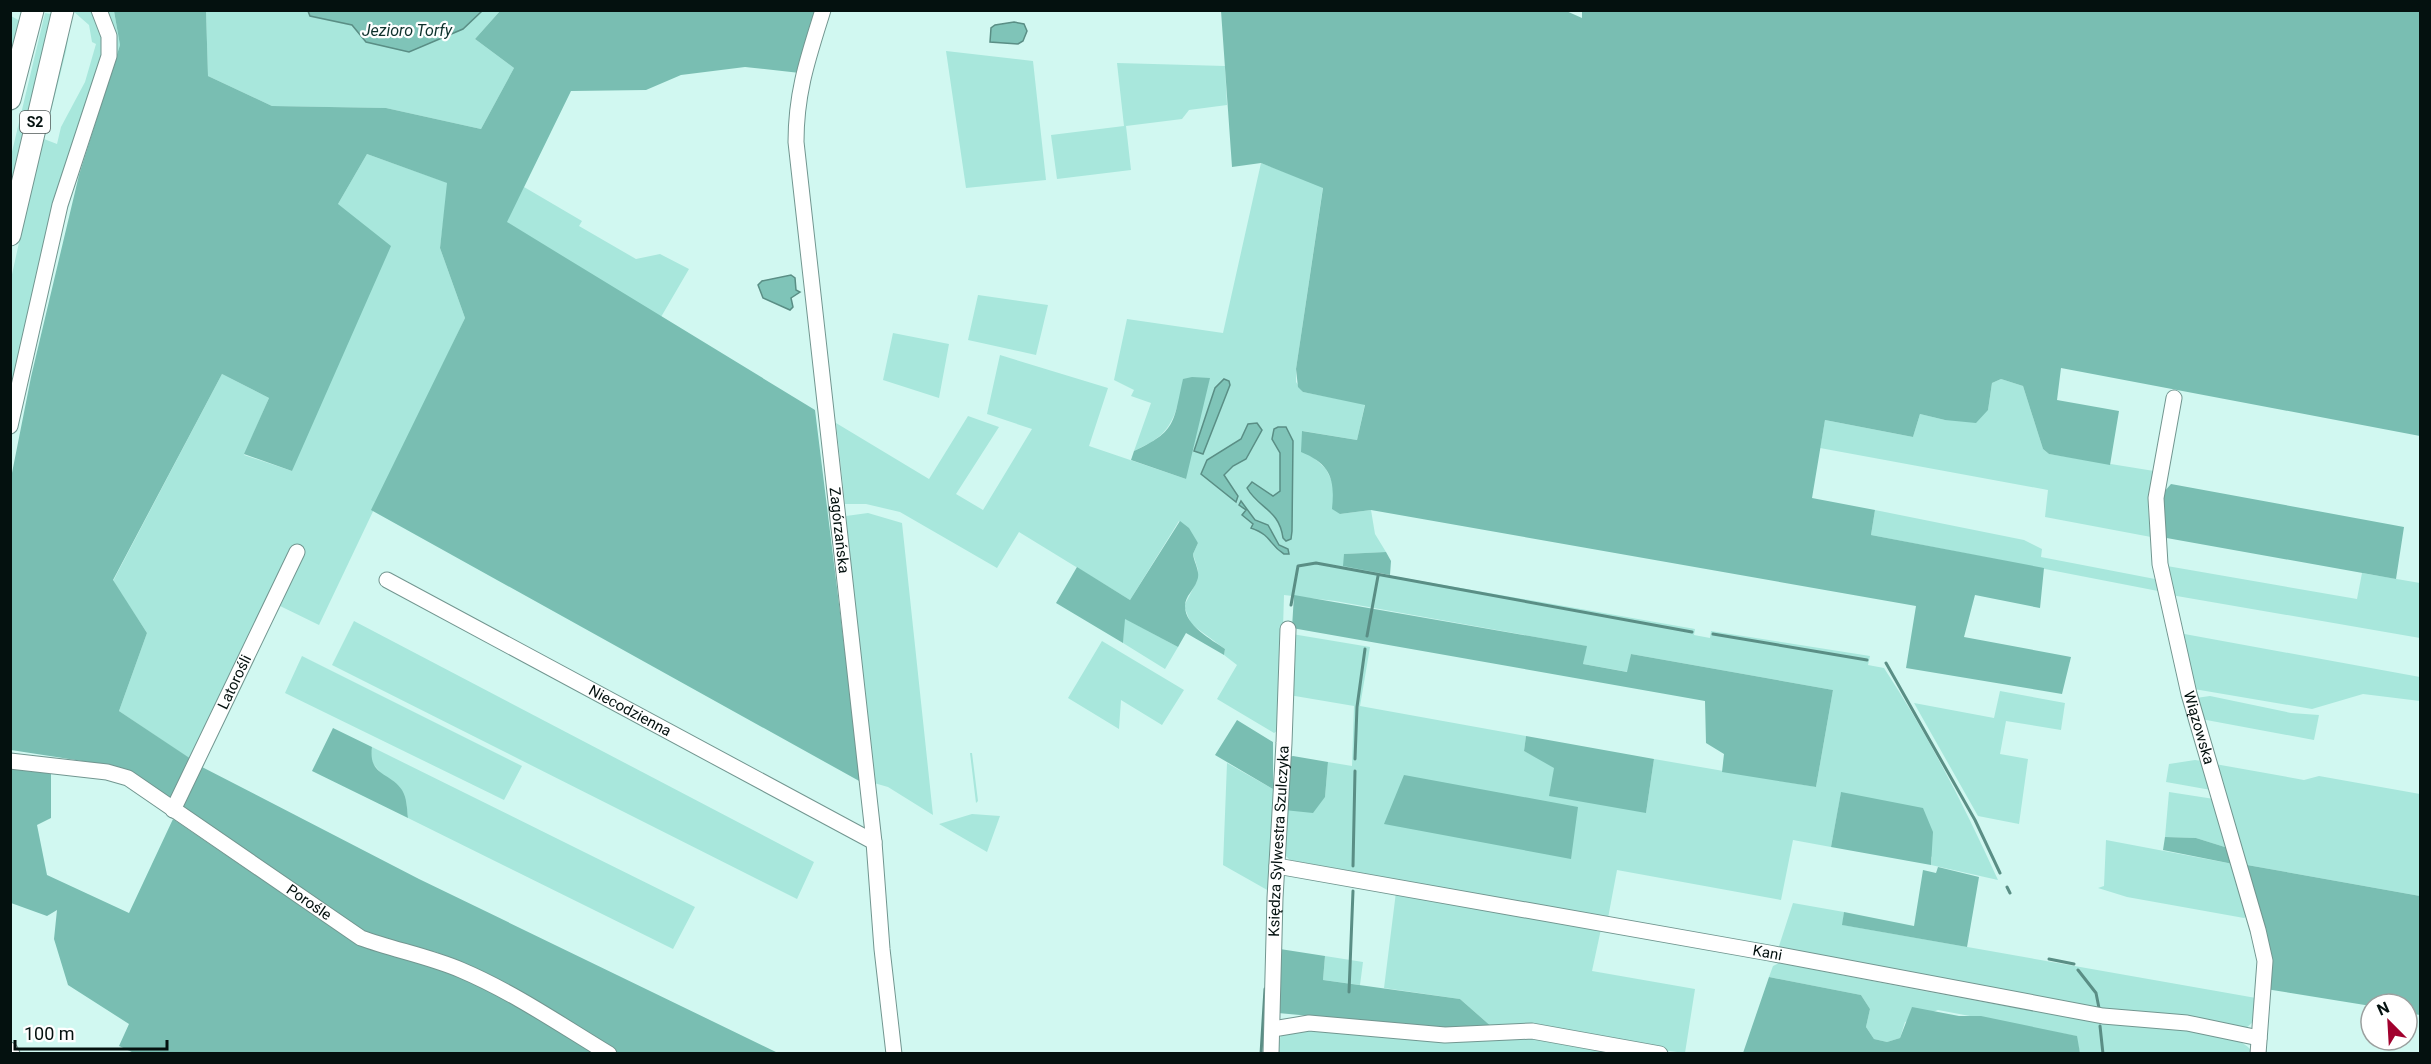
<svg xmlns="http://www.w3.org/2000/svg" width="2431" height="1064" font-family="Roboto,sans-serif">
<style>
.green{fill:#a8e7dc}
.forest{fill:#79beb2}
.water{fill:#7fc4b8;stroke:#5a8e85;stroke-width:1.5}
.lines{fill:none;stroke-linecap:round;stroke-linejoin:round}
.stream{stroke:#5a8e85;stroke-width:3}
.minor-casing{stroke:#729690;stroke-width:17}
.highway-casing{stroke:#729690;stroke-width:23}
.minor{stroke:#fff;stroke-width:15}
.highway{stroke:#fff;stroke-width:21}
.labels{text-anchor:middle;stroke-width:4.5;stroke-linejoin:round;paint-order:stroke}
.shield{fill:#fff;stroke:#4f5857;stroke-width:1.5}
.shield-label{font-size:14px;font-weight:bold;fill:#04110f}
.street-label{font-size:15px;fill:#04110f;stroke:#fff}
.water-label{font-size:16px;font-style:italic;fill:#0e312c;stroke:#fff}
</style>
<rect width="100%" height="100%" fill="#d1f8f1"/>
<!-- green -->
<path class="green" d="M73,11H92L98,18L105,43L11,407V279L64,38L68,39L66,51L44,139L57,144L61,127L85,82L96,44L92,42L89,25Z
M105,11H114L120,45L115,61Z
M206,11H500L475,39L514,68L481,129L386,108L272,106L208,76Z
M45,13L51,14L11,183V156Z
M11,16L22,22L11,57Z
M946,51L1033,61L1046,180L966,188Z
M1117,63L1225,66L1227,105L1189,110L1182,119L1126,126L1131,170L1057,179L1051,135L1124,126Z
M367,154L448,183L440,248L465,318L319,625L278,605L202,767L119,711L147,633L113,581L222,374L269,398L244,455L292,471L338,204Z
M1261,163L1323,187L1296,369V382L1303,392L1365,404L1357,440L1303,431L1312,456L1326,469L1334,486L1340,514L1371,510L1375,534L1386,552L1344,554L1381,574L1695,629L1694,635L1710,638L1711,631L1870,656L1868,665L1884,668C1928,735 1965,807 1998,880L1931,865L1932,857L1841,793L1831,847L1793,840L1781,900L1617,870L1608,918L1290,860L1283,853L1284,810L1325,797L1328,762L1352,766L1354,706L1289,695L1292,634L1370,647L1360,706L1526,736L1524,751L1646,813L1654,759L1816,787L1833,690L1631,654L1628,672L1583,664L1586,646L1335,601L1284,595L1280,729L1274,733L1217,699L1237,665L1224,655L1225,649L1191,624L1184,606L1197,581L1198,570L1193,554L1198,543L1179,521L1130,600L1019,532L997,568L900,512L866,504H845L836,423L929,479L968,416L999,427L956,494L983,510L1032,429L987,414L1000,355L1108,388L1089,446L1186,479L1177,407C1169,433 1157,440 1134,451L1151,403L1131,396L1134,390L1114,380L1127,319L1223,333Z
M524,187L582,221L579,226L636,259L660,254L689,269L661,317L506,222Z
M978,295L1048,305L1036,355L968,340Z
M893,333L949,344L939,398L883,380Z
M2001,379L2023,386L2043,449L2049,454L2154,471L2148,506L2151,537L2045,517L2048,490L1820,448L1825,420L1913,437L1920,414L1945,420L1988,410L1992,383Z
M1875,510L2024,540L2042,549L2041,557L2155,579L2158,591L1871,535Z
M868,513L902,523L933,815L888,787L874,783L846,516Z
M2167,566L2357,599L2362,573L2420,583V638L2171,595Z
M1124,618L1178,647L1165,669L1123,643Z
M354,621L814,862L797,899L332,665Z
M2179,633L2420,677V701L2363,694L2312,709L2194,689Z
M1102,641L1184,690L1162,725L1121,700L1119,729L1068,698Z
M302,656L522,766L504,800L285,693Z
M2000,691L2065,703L2061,730L2006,721L2000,754L2028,759L2019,824L1978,816L1914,703L1994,718Z
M2210,696L2291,713L2319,715L2314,740L2201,719L2196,698Z
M372,747L695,907L673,949L408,818L406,801L374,765L370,758Z
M970,753H972L978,801L976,803Z
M2195,760L2202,761L2211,790L2166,782L2169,764Z
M1227,763L1273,789L1269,891L1223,865Z
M2215,764L2304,780L2319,776L2420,794V896L2247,865Z
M2169,792L2214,799L2228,848L2196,838L2165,837Z
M972,814L1000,816L987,852L939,824Z
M2106,840L2233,864L2249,915L2244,918L2127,897L2098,888L2104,886Z
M1396,892L1601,929L1592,971L1695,989L1685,1053L1493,1028L1460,999L1384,988Z
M1793,903L1844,912L1843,925L2256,998L2254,1021L2245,1029L2106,1010L1783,951L1779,946Z
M1325,956L1363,962L1360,985L1323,980Z
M1779,963C1902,986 2026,1014 2151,1027C2177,1030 2235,1030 2251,1050V1053H2080L2076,1036L1938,1010L1905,1022L1900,1038L1887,1042L1874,1039L1866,1027L1870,1009L1861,995L1769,977L1773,966Z
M1295,1029L1506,1033L1630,1054H1276L1281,1035Z"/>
<!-- forest -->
<path class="forest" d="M1564,10L1582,18V10L2420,11V436L2061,368L2057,400L2119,411L2110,465L2049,454L2043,449L2023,386L2001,379L1992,383L1988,410L1976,423L1945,420L1920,414L1913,437L1825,420L1812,498L1875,510L1871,535L2044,568L2040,608L1975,595L1964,637L2071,657L2062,694L1906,668L1916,606L1371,510L1340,514L1332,509C1335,480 1331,464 1301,452L1302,431L1357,440L1365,405L1303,392L1298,387L1296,369L1323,188L1261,163L1232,167L1221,11Z
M114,11H206L208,76L272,106L386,108L481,129L514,68L475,39L500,11H817L800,73L745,67L681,75L646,90L571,91L507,222L815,410L861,782L371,510L465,318L440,248L447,183L367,154L338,204L391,246L292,471L244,454L269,398L222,374L113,580L147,633L119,711L191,759L171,802L127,770L95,763L11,750V478L31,377L79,175L120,45Z
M1192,377L1210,378L1186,479L1131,460L1134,451C1177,431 1173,423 1183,379Z
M2171,484L2404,527L2396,579L2161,537L2163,493Z
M1180,521L1189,528L1198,543L1193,554C1194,563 1201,572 1197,581C1194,590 1185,596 1185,606C1185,626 1211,639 1225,649L1224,655L1186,633L1178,647L1125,619L1123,643L1056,603L1077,567L1130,600Z
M1386,552L1391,561L1390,575L1343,566L1344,554Z
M1294,595L1587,646L1583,664L1627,672L1631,654L1833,690L1816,787L1722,772L1724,754L1706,743L1705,701L1292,628Z
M1237,720L1273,742V789L1215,755Z
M333,728L372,747C368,776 390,772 402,790C407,798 407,809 408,818L312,771Z
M1526,736L1654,759L1646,813L1549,796L1554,768L1524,751Z
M1293,756L1328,762L1325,797L1313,813L1284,810L1286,758Z
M10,767L51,772V818L37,825L47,875L129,913L173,819L348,938L431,964L495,991L600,1053L136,1054L119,1046L129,1024L68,985L54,939L57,910L47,916L11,903Z
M202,767L419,879L778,1053H618L475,970L436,952L391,943L369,936L180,809Z
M1404,775L1578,807L1571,859L1384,824Z
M1841,792L1923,808L1933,832L1931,865L1831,847Z
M2165,837L2196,838L2228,848L2233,864L2163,850Z
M2247,865L2420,896V1015L2407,1013V1004H2371V1006L2266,989L2270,948Z
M1938,867L1979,877L1967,947L1842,925L1844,912L1914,926L1923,870L1936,873Z
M1280,949L1325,956L1323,980L1460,999L1493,1028L1464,1030L1278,1013Z
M1769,977L1861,995L1870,1009L1866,1027L1874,1039L1887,1042L1900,1038L1912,1007L1959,1016H1981L2077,1036L2080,1053H1743Z"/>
<!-- water -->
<path class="water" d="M308,11V10L482,11L463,29L409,52L366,42L352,25L310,16Z
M1014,22L1024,24L1027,31L1023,41L1018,44L990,42L991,28L995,25Z
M791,275L795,278L796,290L800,292L791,298L793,307L790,310L763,298L758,285L762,281Z
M1224,379L1229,381L1230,385L1203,454L1194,451L1215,388Z
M1257,423L1262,430L1246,459L1233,466L1224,475L1238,496L1236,502L1201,474L1207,460L1241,439L1248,424Z
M1278,427H1286L1293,441L1292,531L1291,539L1286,541L1283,538C1279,509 1259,509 1247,488L1252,482L1273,496L1280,491V453L1272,439L1274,429Z
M1241,501L1255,520L1268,525L1279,545L1288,549L1289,554H1284C1268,544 1273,536 1251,528L1253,524L1242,515L1246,510L1239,505Z"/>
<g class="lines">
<!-- stream -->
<path class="stream" d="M1291,605L1298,566L1316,563L1692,632
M1713,634L1867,660
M1367,636L1378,576
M1886,663L1975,820L2000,873
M1355,759L1357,707L1365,649
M1353,866L1355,771
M2007,887L2010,893
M2049,959L2074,964
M2078,970L2096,993L2099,1008
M1349,992L1353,891
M2100,1026L2103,1054
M1261,1054L1265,989"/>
<defs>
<g id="minor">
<path id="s1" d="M823,10C808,58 796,92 796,142L874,842L882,949L894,1054"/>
<path id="s2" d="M2174,398L2156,498L2160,564L2189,694L2258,930L2265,961L2258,1054"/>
<path d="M10,426L60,205L109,56V36L99,10"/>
<path id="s3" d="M387,580L874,842"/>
<path id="s4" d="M10,761L107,772L128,778L361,938C394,950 428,956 461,970C513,992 561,1025 609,1054"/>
<path id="s5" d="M173,810L297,552"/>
<path id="s6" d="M1277,866L1769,953L2103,1016L2187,1023L2259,1038"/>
<path d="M1273,1029L1309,1023L1445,1035L1532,1031L1660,1054"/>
<path d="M10,1050L12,1054"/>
<path id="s7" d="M1271,1054L1275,898L1284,743L1288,629"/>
</g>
<path id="highway" d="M10,99L33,10
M10,235L63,10"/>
</defs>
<!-- minor casing -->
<use href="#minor" class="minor-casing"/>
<!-- highway casing -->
<use href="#highway" class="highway-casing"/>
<!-- minor -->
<use href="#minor" class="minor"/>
<!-- highway -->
<use href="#highway" class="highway"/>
</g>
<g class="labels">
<!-- shield labels -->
<rect class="shield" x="20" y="111" width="30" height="22" rx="4.5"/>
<g class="shield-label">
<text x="35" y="127">S2</text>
</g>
<!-- street labels -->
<g class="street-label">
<text dy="5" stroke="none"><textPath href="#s1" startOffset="526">Zagórzańska</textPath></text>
<text dy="5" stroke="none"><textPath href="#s5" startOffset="142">Latorośli</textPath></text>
<text dy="5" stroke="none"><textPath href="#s3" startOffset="276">Niecodzienna</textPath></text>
<text dy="5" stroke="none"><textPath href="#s2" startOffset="336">Wiązowska</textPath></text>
<text dy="5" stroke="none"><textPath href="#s7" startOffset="213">Księdza Sylwestra Szulczyka</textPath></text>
<text dy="5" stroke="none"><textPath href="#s4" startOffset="339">Porośle</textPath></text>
<text dy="5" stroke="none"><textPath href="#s6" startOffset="498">Kani</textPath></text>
</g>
<!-- water labels -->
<g class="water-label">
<text x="407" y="36">Jezioro Torfy</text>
</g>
</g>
<!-- border -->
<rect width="2431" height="1064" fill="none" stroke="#04110f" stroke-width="24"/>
<!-- north arrow -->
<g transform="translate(2389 1022) rotate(336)"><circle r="28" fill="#ffffff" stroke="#9ba09f" stroke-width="1.5"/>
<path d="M0-4.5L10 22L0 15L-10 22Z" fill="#a1012e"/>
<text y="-9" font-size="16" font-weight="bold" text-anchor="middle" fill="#04110f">N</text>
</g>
<!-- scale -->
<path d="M15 1040v9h152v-9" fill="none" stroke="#04110f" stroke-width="3"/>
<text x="24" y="1040" font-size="18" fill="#04110f" stroke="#ffffff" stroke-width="4.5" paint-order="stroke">100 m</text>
</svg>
